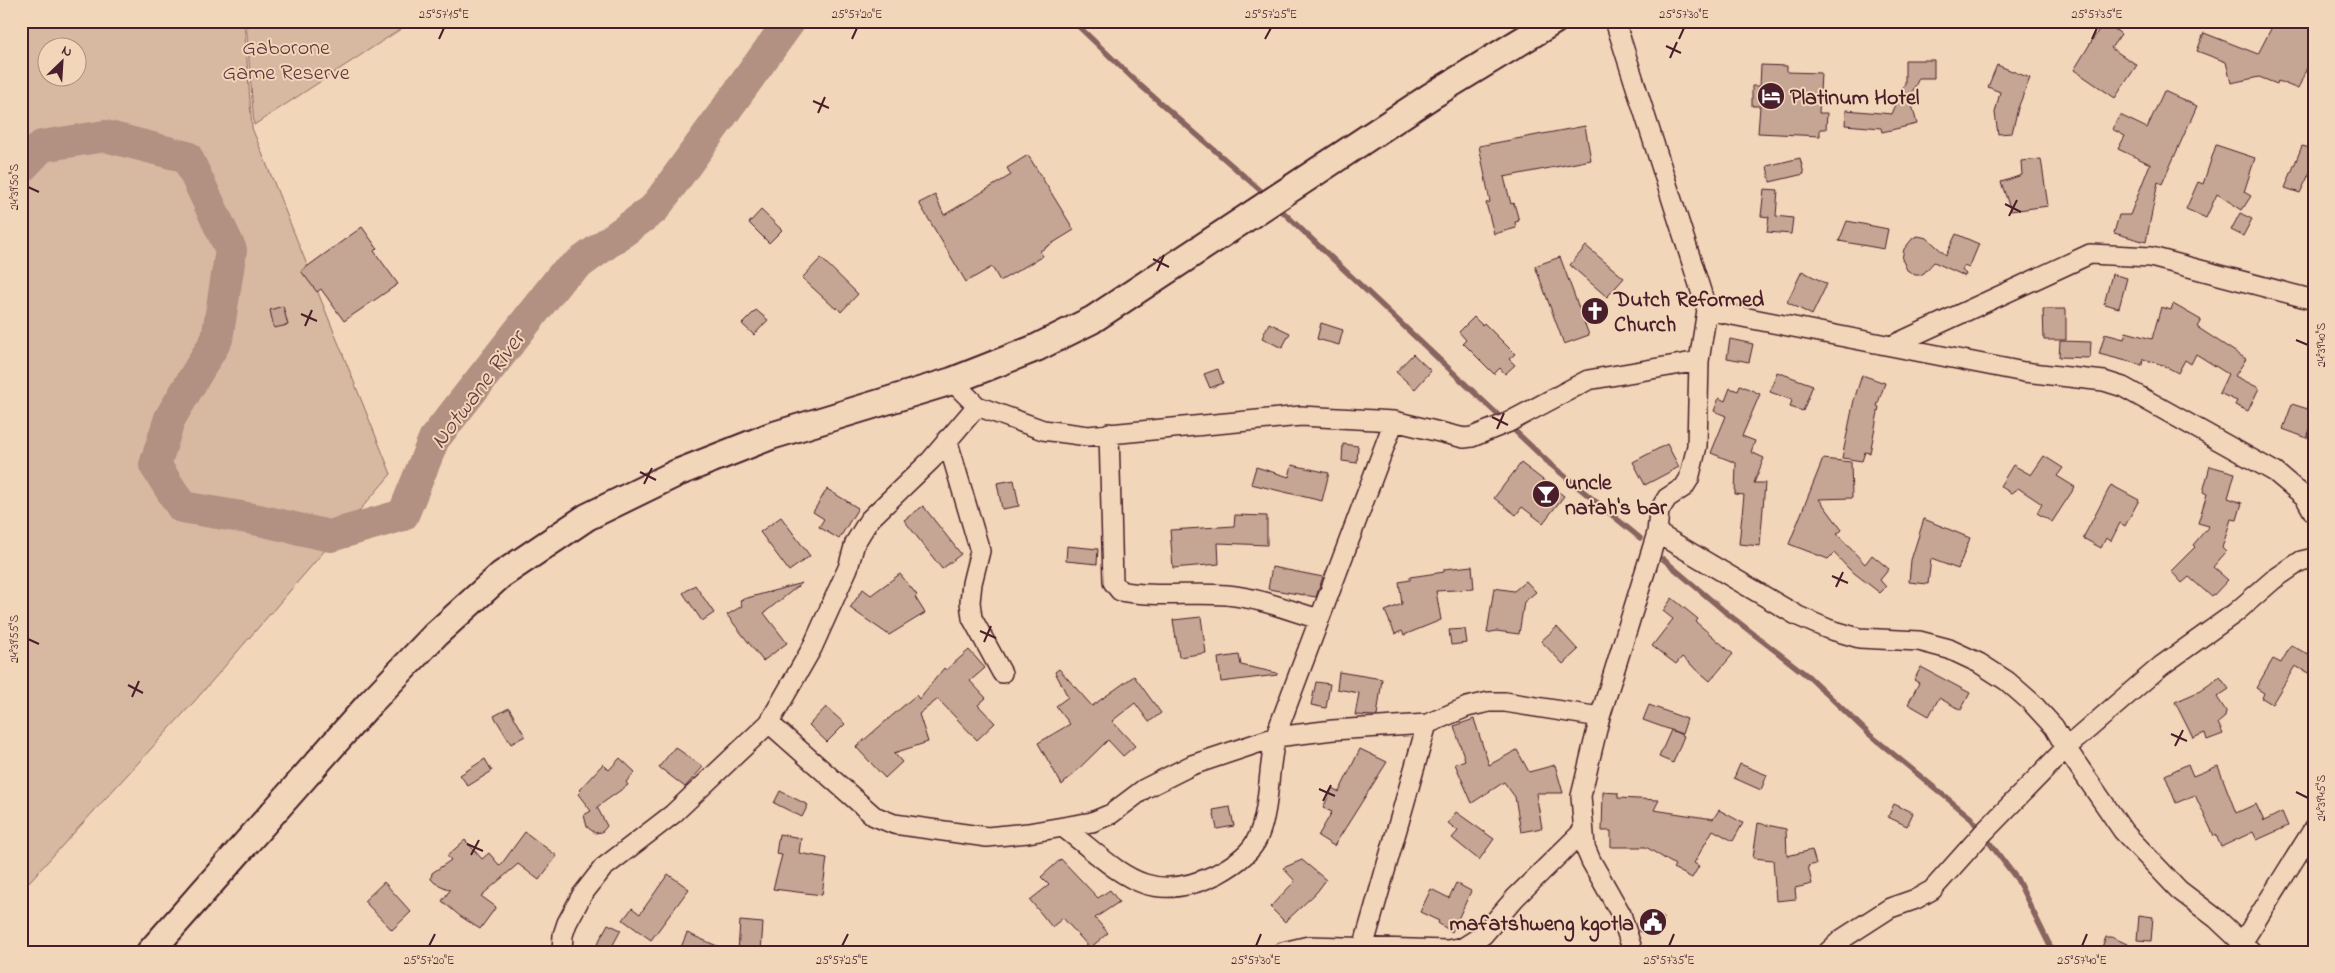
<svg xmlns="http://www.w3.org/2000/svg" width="2335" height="973" font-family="'Indie Flower',sans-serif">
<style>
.green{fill:#d7b8a1;stroke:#906c66;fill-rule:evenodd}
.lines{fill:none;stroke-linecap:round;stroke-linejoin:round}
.stream{stroke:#88635f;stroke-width:5.5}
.river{stroke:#b29082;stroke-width:32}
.building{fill:#c5a594;stroke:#4a1f2b}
.street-casing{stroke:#4a1f2b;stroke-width:22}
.secondary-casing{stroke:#4a1f2b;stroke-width:30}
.street{stroke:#f2d6b9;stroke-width:19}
.secondary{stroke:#f2d6b9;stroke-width:26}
.ticks{fill:none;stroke:#4a1f2b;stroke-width:2}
.labels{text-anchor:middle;stroke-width:4;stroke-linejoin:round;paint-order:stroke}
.park-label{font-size:22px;fill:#5f363d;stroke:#f2d6b9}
.poi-label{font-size:22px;font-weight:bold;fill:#4a1f2b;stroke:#f2d6b9;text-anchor:start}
.water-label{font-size:24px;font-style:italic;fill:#643b41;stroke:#f2d6b9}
.neatline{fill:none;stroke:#4a1f2b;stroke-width:2}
.ticks-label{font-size:12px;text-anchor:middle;fill:#4a1f2b}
</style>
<rect width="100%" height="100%" fill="#f2d6b9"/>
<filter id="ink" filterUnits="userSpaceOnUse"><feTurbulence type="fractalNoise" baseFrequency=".02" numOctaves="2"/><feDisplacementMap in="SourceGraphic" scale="10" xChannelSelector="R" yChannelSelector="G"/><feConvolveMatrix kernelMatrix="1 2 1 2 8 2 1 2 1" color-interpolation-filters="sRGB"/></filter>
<g filter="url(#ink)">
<!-- green -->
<path class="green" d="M21,21H244L252,128L391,474L193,703L28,883L21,877ZM48,48H78V78H48Z
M246,21H413L254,125Z"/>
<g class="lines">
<!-- stream -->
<path class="stream" d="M1073,21L1140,85L1260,190
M1283,212L1550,464L1640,538
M1663,559L1724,611L1809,677L1869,734L1970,817L2017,879L2053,952"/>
<!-- river -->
<path class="river" d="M21,168L42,146L105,136L187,157L231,250L217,339L170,418L155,465L182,507L259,520L330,536L403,515L434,439L562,276L654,209L790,21"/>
</g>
<!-- building -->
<path class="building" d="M2104,21L2121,34L2111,48L2137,65L2115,98L2074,70Z
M2275,21H2314V51L2298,89L2278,81L2277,84L2259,77L2231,83L2226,62L2197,51L2204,33L2258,54Z
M1905,60H1934V78H1919L1910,97L1917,124L1882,132L1881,128L1845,125L1846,110L1892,114L1905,83Z
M1761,65L1787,66V72L1821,73L1819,113H1827L1826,129H1820V136L1758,133L1760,106H1752V86H1760Z
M1997,65L2030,78L2018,108L2012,133L1998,134L1995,113L2000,92L1988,87Z
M2164,91L2197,106L2162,184L2158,182L2146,242L2114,233L2119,215H2130L2150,164L2118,149L2125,136L2112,129L2120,115L2147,128Z
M1585,126L1591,160L1504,177L1511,204L1514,203L1519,221L1515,222L1516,228L1494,234L1486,203L1490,202L1479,146Z
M2216,145L2255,158L2244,192L2251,196L2242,210L2217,194L2206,218L2186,209L2198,182L2203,184Z
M2302,146L2314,149V164L2300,193L2285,188Z
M1028,155L1074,230L1040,251L1043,256L1000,281L992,267L966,282L919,203L935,195L944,215L1011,175L1007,168Z
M1800,158L1804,174L1770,182L1767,166Z
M2041,159L2048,206L2011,211L2001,182L2022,175L2021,161Z
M1764,189L1778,190L1776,216L1793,218L1791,234L1767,232L1769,217L1761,216Z
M761,210L782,230L769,243L749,223Z
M2240,213L2252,219L2243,236L2231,230Z
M1847,221L1888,229L1884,249L1839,241Z
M362,227L377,248L374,251L398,284L344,321L321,289L317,292L301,271Z
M1956,234L1979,244L1969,268L1964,266L1962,270L1966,274L1965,276L1934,262L1924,273L1920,275H1915L1907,270L1902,259L1904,249L1913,238L1918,236L1927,238L1946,255Z
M1586,246L1624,278L1607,297L1570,265Z
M1560,257L1589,335L1564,344L1535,266Z
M821,258L858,294L841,312L837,307L836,309L802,278Z
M1802,271L1827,284L1812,315L1787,302Z
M2112,274L2127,278L2119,308L2104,304Z
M2173,304L2201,320L2197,327L2246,359L2235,376L2259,388L2248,411L2235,405L2237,401L2219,393L2228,374L2196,354L2191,364L2185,360L2178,373L2163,365L2143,359L2142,365L2099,354L2105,334L2124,339L2126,332L2152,339L2161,307L2171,310Z
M283,306L288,325L274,328L270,310Z
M2043,309H2066V340H2044Z
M756,310L768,320L754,335L742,324Z
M1474,317L1482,325L1484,323L1515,354L1509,359L1515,365L1505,374L1500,368L1494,374L1463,343L1466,340L1459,332Z
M1269,323L1290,333L1282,348L1262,338Z
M1321,323L1343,330L1339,345L1317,339Z
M1730,339L1753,344L1749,362L1727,358Z
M2060,341L2091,342L2090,358L2059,357Z
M1413,354L1431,371L1415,389L1396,372Z
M1218,369L1223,383L1210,388L1204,374Z
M1777,372L1813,385L1803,411L1790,407L1792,400L1770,392Z
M1862,375L1885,383L1877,406L1879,407L1870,453L1865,452L1862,461L1842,458L1854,400Z
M1740,385L1760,394L1742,436L1755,441L1751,452L1764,458L1754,483H1765L1760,546L1739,544L1744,495L1735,494L1736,463L1711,453L1726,416L1714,411L1719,398L1725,401L1730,388L1738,391Z
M2292,404L2314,411V418L2307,438L2283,429Z
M1343,444L1358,446L1357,463L1342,461Z
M1667,444L1679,467L1645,485L1633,462Z
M2044,456L2063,468L2057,476L2075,487L2052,522L2037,513L2042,504L2018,488L2011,493L2000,486L2013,465L2031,475Z
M1823,459L1851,462L1852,498L1819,499L1842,530L1837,534L1865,564L1872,555L1889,569L1880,580L1886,587L1880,593L1849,569L1834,553L1828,559L1789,544Z
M1521,463L1564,496L1543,523L1522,507L1516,515L1494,498Z
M1292,465L1329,473L1322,501L1251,484L1256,467L1289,477Z
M2210,466L2235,473L2228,498L2242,503L2237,520L2231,519L2222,548L2226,552L2213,567L2228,580L2212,597L2189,577L2182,583L2171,571L2195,547L2193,545L2209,526L2198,523L2207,494L2203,492Z
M1014,480L1019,506L1002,509L997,483Z
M2111,485L2139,500L2125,526L2120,523L2111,541L2106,538L2101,548L2083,538Z
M827,489L858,508L839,539L819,527L824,519L813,512Z
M923,506L961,554L942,569L904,520Z
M1235,515L1267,516V545L1218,543L1219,564L1173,568L1170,530L1234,526Z
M781,517L810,556L789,571L760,532Z
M1924,519L1970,538L1958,569L1931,559L1928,584L1909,582L1911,560Z
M1067,546L1098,549L1097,564L1066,561Z
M1472,566L1474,589L1436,591L1441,620L1404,635L1402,631L1395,634L1385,611L1402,604L1399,582L1410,580V577L1444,572V569Z
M1272,567L1323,577L1316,597L1268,589Z
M900,574L917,595L915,597L925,613L889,635L850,608L863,589L871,595Z
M1526,581L1536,592L1524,602L1519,634L1496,631L1487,633L1494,588L1514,591Z
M802,583L764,613L787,643L763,661L727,615L742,606L740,600Z
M695,585L714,613L702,621L683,593Z
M1672,598L1698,619L1696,622L1733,654L1710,681L1682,657L1676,664L1652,646L1673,619L1663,611Z
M1201,617L1206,653L1179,657L1173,620Z
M1557,627L1578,650L1563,664L1541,641Z
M1465,629L1467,643L1451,645L1449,630Z
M2291,645L2314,658V676L2295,666L2272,704L2262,698L2264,693L2256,688L2273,659L2281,663Z
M969,650L985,668L970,681L986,698L978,705L995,723L977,740L938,699L919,714L928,742L894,753L902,762L885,778L856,747L916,695L919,699L944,668L946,670Z
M1239,655L1241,665L1277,673V675L1221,682L1218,658Z
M1921,667L1970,693L1961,710L1939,698L1929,716L1908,704L1919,683L1914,680Z
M1059,669L1092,706L1134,676L1161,713L1149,722L1135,703L1112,721L1135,746L1123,756L1108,740L1062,785L1038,743L1070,724L1056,706L1068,697L1055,672Z
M1339,672L1382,679L1377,716L1355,715L1359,693L1337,689Z
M2220,677L2229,689L2217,697L2226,711L2225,717L2218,723L2223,734L2207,740L2205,733L2193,738L2175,702L2200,691Z
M1316,682L1330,684L1326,708L1311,705Z
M1649,705L1687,719L1682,734L1643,720Z
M826,707L845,724L827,742L809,725Z
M509,708L525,736L511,744L494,716Z
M1474,719L1489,765L1517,750L1529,772L1555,765L1563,793H1536L1542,828L1521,832L1515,797L1504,782L1472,803L1455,764L1465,760L1454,726Z
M1671,730L1684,736L1673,763L1659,757Z
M675,747L703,767L685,787L659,767Z
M1360,749L1387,762L1334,846L1318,836L1332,812L1323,808L1332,788L1339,792Z
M620,758L635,772L626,782L628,785L597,807L607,826L602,832L595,833L587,827L584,815L591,811L578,794L581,792L579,790L603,764L609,770Z
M485,759L492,771L468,786L460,775Z
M1740,764L1767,775L1761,790L1734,778Z
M2188,764L2193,776L2218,766L2236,813L2256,804L2264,821L2282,812L2288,826L2257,840L2253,832L2221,847L2216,835L2214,836L2195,795L2176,803L2165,775Z
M780,791L808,805L802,817L774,803Z
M1603,792L1618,793V798L1659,800L1654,810L1713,819L1719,810L1743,823L1733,841L1713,830L1694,863L1699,866L1692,878L1673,868L1675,865L1646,847H1611V831H1602Z
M1894,804L1913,813L1907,826L1888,817Z
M1230,807L1234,826L1217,829L1213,810Z
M1456,812L1494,839L1479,860L1452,838L1458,831L1448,823Z
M1758,823L1786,829L1787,856L1812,850L1816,864L1808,866L1812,884L1795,888L1796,899L1776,901L1773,860L1753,858Z
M525,832L557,856L539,880L518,864L481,896L496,907L480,929L460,916L442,901L450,890L435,883L431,879L432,873L451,860L447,856L465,840L482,859L489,853L500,866Z
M779,834L801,838L799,853L827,858L822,895L773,889L782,855L776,854Z
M1061,859L1098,898L1110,890L1119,902L1095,918L1108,933L1090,948L1063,918L1052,927L1030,900L1049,885L1041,877Z
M1302,860L1326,880L1316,893L1285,922L1270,907L1295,881L1283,868Z
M668,874L689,889L651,940L623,920L632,908L640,914Z
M384,882L411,912L392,930L364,901Z
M1456,883L1471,891L1452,932L1438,923L1439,921L1420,912L1431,889L1449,898Z
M1647,911L1664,918L1657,937L1639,931Z
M2139,915L2153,917L2151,941L2137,940Z
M740,921L763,923L761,952H738Z
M608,924L621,930L609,952H593Z
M687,933L731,952H679Z
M2106,937H2112L2144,952H2100Z"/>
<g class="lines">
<defs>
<path id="street" d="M1615,21L1707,310L1699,361L1697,446L1689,479L1684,487L1667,498L1659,511L1657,533L1600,717L1581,796L1585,847L1591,861L1621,914L1633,952
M1707,310L2024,372L2104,381L2123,387L2275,472L2305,497L2314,513
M1893,345L2090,254L2151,257L2314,300
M952,381L977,406L1043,430L1088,436L1301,416L1394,421L1464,438L1472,437L1507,423L1588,380L1699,361
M1109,433L1113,582L1120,591C1155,598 1191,592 1227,595C1260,598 1288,610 1319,619
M947,439L980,551L972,583L970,602L972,618L1002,673
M1657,533L1798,616L1828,629L1859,638L1919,641L1949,649L1979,663L2007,681L2031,702L2054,727L2066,748L2123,831L2179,890L2217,919L2252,952
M769,723L874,816L894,824L987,837L1028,833L1092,822L1111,814L1144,789L1192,765L1276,737L1333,730L1427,724L1467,707L1489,702H1505L1600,717
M1064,828C1118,869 1145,909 1217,874C1232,866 1251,854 1258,837C1271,806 1267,769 1276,737C1278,727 1283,717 1286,708C1322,612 1358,517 1394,421
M2242,943L2314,828
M1363,948L1427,724
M562,952L563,935L567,923L582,895L603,868L673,814L769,723L812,648L848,568L855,543L869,520L931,460L977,406
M1283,952L1309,946L1447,950L1464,947L1483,935L1515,898L1583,831
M1828,952L1842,939L1890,908L1916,899L1932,890L1982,834L2066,748L2161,666L2235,613L2273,580L2301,561L2314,558"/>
<path id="secondary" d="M150,952L370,703L435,635L501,575L587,517L677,473L771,436L952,381L1036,348L1092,320L1431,96L1554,21"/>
</defs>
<!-- street casing -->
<use href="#street" class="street-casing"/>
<!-- secondary casing -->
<use href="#secondary" class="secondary-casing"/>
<!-- street -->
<use href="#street" class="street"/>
<!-- secondary -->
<use href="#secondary" class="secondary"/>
</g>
</g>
<!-- ticks -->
<path class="ticks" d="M439,39L444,28M852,39L857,28M1265,39L1271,28M1679,39L1684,28M2092,39L2097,28M1666,46L1681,53M1670,58L1677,42M813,101L829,108M818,113L825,97M28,187L39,192M2005,204L2021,212M2009,216L2017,200M1153,259L1169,267M1157,271L1164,255M301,314L317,321M305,326L312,310M2296,340L2308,345M1492,417L1508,425M1497,429L1504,413M640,472L656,480M644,484L652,468M1832,576L1848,583M1836,587L1843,572M980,631L996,638M28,639L39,644M984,642L991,626M128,685L143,693M132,697L139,681M2171,734L2187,741M2175,746L2183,730M1319,789L1335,796M2296,792L2308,798M1323,801L1331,785M467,844L483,851M471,855L479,840M429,946L435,934M842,946L848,934M1256,946L1261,934M1669,946L1674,934M2082,946L2087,934"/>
<!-- icons -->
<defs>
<symbol id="hotel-disc" viewBox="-11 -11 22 22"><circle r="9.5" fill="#4a1f2b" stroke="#f2d6b9"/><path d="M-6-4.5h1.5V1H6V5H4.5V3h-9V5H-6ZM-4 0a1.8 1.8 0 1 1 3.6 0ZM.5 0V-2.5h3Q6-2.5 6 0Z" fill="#fff"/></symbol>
<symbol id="church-disc" viewBox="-11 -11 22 22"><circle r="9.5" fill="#4a1f2b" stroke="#f2d6b9"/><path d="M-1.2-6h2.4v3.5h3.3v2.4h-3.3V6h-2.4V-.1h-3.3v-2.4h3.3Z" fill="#fff"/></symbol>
<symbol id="bar-disc" viewBox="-11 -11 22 22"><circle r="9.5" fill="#4a1f2b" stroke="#f2d6b9"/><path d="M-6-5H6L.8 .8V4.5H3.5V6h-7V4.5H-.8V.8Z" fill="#fff"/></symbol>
<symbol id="civic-disc" viewBox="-11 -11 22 22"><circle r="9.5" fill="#4a1f2b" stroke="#f2d6b9"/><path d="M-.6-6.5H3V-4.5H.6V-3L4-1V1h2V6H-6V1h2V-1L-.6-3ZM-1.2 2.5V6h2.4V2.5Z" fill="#fff"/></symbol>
</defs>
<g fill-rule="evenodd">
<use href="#hotel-disc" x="1755" y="80" width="32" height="32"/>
<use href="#church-disc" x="1579" y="295" width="32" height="32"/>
<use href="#bar-disc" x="1530" y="478" width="32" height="32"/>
<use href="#civic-disc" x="1637" y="906" width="32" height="32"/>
</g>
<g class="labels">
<!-- park labels -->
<g class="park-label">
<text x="286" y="54">Gaborone<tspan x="286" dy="25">Game Reserve</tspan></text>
</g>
<!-- poi labels -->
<g class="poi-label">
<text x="1790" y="104">Platinum Hotel</text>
<text x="1614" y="306">Dutch Reformed<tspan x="1614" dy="25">Church</tspan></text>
<text x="1565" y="489">uncle<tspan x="1565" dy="25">natah's bar</tspan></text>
<text x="1634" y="930" text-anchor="end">mafatshweng kgotla</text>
</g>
<!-- water labels -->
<g class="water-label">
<text transform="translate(477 389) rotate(-53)" y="8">Notwane River</text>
</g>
</g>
<!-- margin -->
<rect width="2335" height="973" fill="none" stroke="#f2d6b9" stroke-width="55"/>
<!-- north arrow -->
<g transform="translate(62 62) rotate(25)"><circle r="24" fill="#f2d6b9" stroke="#af8d80"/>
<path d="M0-4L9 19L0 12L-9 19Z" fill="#4a1f2b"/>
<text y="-8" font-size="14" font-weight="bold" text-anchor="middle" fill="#4a1f2b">N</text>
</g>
<rect x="28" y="28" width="2280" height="918" class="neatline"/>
<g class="ticks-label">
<text x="444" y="18">25°57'15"E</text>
<text x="857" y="18">25°57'20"E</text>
<text x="1271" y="18">25°57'25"E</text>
<text x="1684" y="18">25°57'30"E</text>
<text x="2097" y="18">25°57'35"E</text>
<text transform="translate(14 187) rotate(-90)" y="4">24°39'50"S</text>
<text transform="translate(2321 345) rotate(-90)" y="4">24°39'40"S</text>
<text transform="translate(14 639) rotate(-90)" y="4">24°39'55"S</text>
<text transform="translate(2321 798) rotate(-90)" y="4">24°39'45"S</text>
<text x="429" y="964">25°57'20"E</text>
<text x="842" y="964">25°57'25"E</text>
<text x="1256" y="964">25°57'30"E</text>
<text x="1669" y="964">25°57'35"E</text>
<text x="2082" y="964">25°57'40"E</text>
</g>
</svg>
